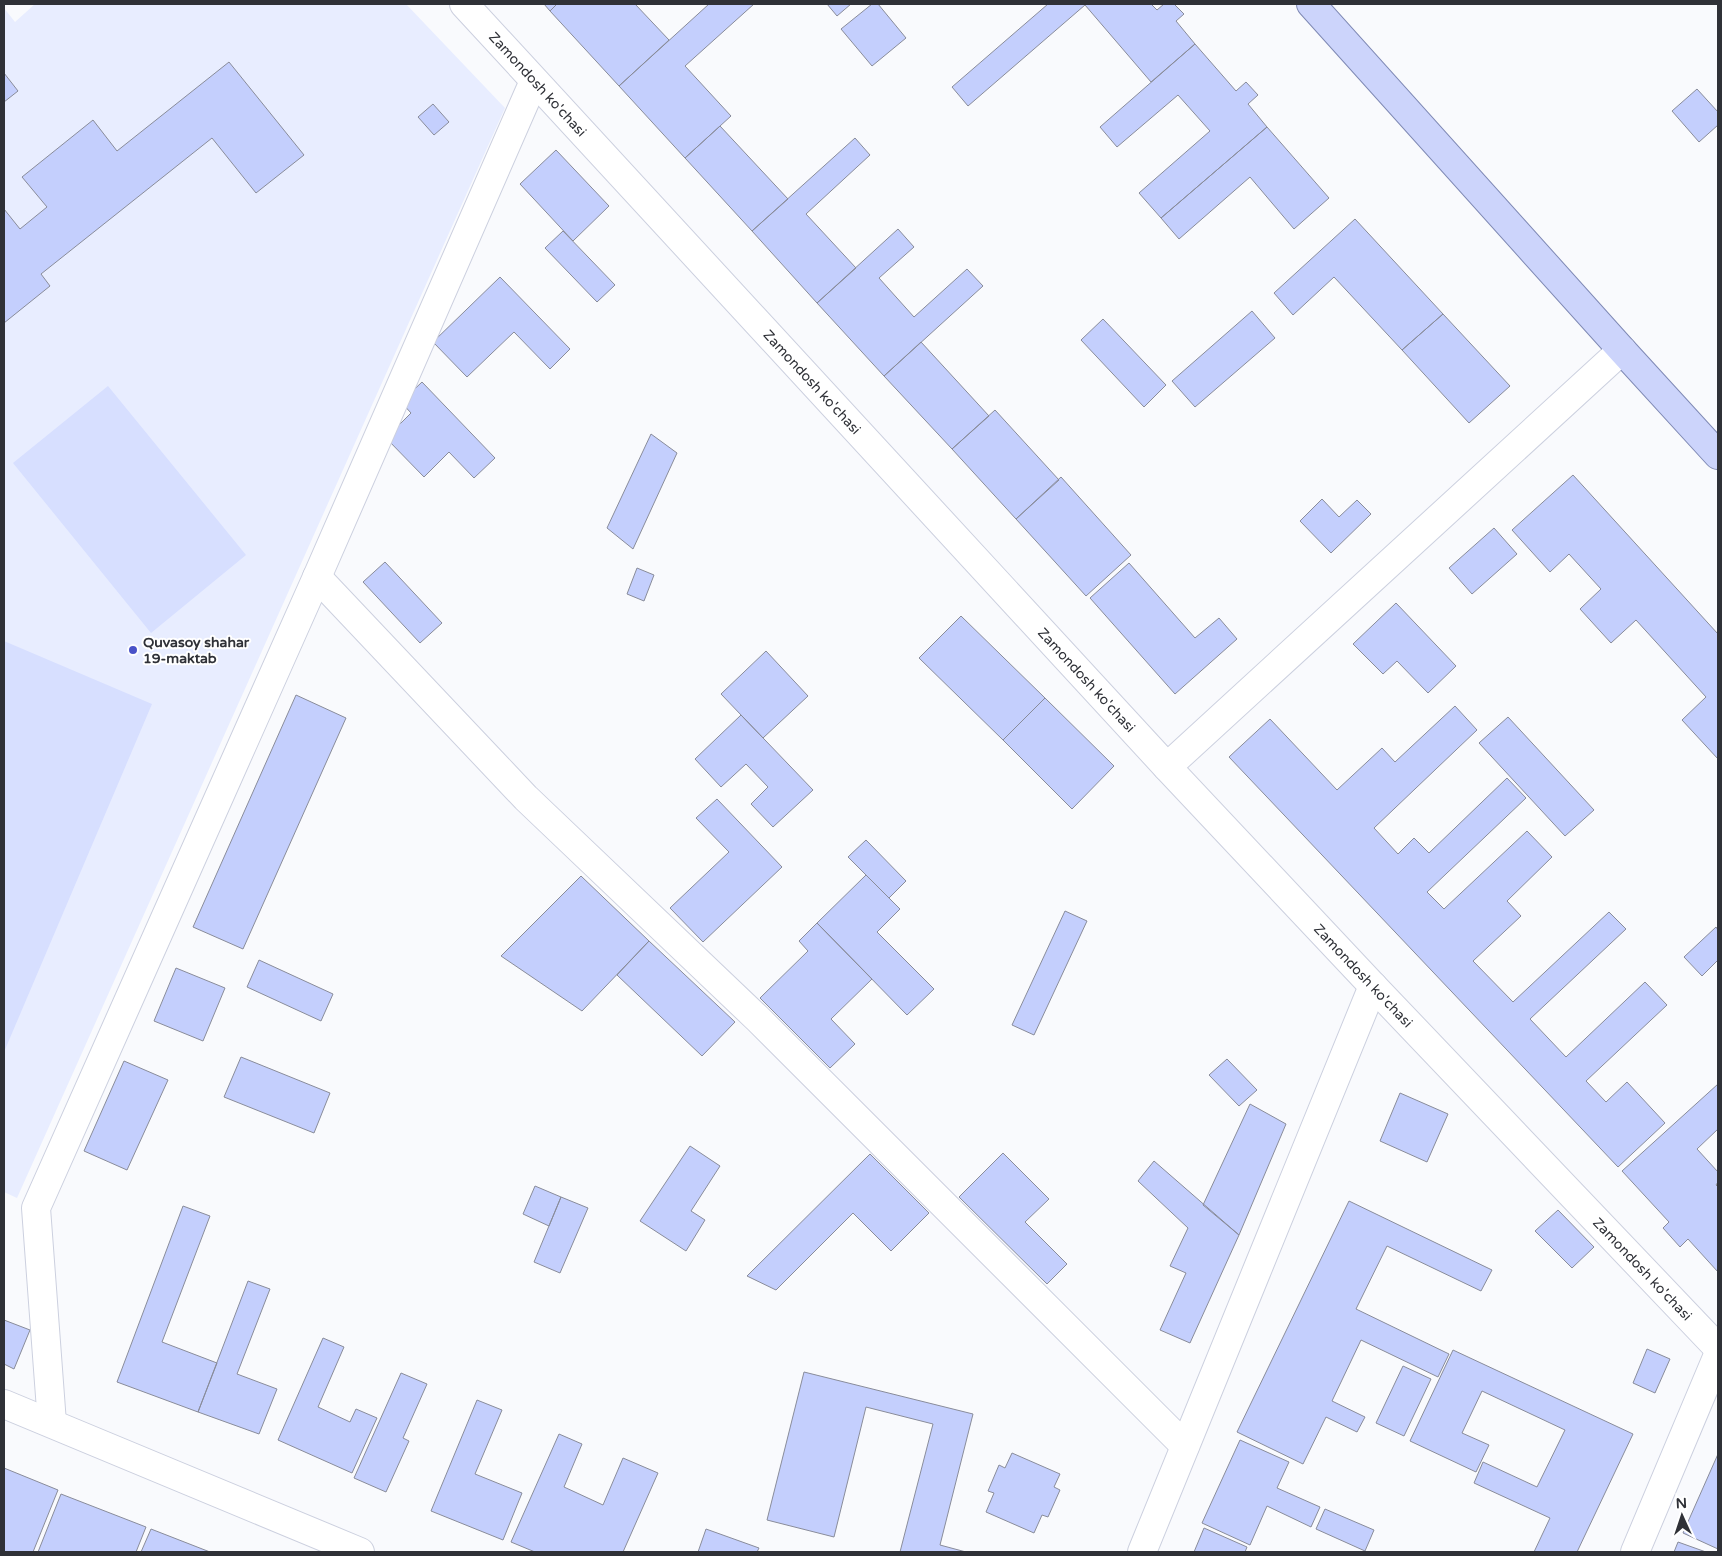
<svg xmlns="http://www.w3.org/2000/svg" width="1722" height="1556" font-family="'Varela Round',sans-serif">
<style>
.built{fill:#e8edff}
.green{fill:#d7dfff}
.building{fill:#c4cffd;stroke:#898c9a}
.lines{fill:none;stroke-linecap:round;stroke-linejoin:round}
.minor-casing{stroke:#ccd0df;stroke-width:30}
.major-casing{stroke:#7f89b4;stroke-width:30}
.minor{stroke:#fff;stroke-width:28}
.major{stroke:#ccd4fb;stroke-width:28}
.poi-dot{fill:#4952c8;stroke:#fff;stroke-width:2}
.labels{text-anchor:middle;stroke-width:4;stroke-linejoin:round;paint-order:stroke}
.street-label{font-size:14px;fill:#2f3137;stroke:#fff}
.poi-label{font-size:14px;font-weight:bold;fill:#2f3137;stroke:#fff;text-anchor:start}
</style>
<rect width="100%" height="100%" fill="#f9fafd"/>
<!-- built -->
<path class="built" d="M35,4H406L505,108L17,1198L4,1192V8L15,22Z"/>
<!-- green -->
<path class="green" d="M108,386L246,555L151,633L13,463Z
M4,641L152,704L4,1052Z"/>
<!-- building -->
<path class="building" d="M544,4H557L550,11Z
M557,4H635L669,40L619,86L550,11Z
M709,4H754L685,66L731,116L685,158L619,86Z
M827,4H851L837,16Z
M872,4H878L906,38L872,66L841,29Z
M1048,4H1151L1157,10L1164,4H1174L1184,14L1176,21L1195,44L1151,82L1085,5L968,106L952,87Z
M1195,44L1236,91L1246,82L1258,95L1248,104L1267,127L1161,218L1139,193L1210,131L1178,95L1117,147L1100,127Z
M229,62L304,155L256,193L212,138L41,274L50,286L4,323V209L20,229L47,207L22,177L93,120L117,151Z
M4,73L18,91L4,102Z
M1697,89L1718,112V125L1699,142L1672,111Z
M433,104L449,122L434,135L418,117Z
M720,126L788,199L752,231L685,158Z
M1267,127L1329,198L1294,229L1250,177L1179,239L1161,218Z
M855,138L870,155L806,214L856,268L817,303L752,231Z
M556,150L609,206L573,241L520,184Z
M1355,219L1443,314L1402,350L1334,277L1293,315L1274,293Z
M898,229L914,247L879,278L914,317L967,269L983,286L884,376L817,303Z
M563,231L615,285L597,302L545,248Z
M500,277L570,349L550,369L514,332L467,377L433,342Z
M1252,311L1275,338L1195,407L1172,381Z
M1443,314L1510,386L1469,423L1402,350Z
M1103,319L1166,385L1144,407L1081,340Z
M921,342L989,416L952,449L884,376Z
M422,382L495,458L474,478L449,452L424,477L386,438L411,413L401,402Z
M995,410L1059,480L1016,519L952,449Z
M651,434L677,453L633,549L607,528Z
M1573,475L1718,634V759L1682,720L1706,697L1636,620L1611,643L1580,609L1601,589L1569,554L1550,572L1512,530Z
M1061,477L1131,555L1086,596L1016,519Z
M1322,499L1339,517L1357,500L1371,514L1331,553L1300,521Z
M1494,528L1517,554L1472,594L1449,568Z
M385,562L442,623L420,643L363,582Z
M1129,563L1195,638L1219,618L1237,639L1175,694L1090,598Z
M637,568L654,575L644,601L627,594Z
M1396,603L1456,666L1428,693L1397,661L1383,674L1353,644Z
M961,616L1045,698L1003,740L919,658Z
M766,651L808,696L763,738L721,694Z
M296,695L346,718L243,949L193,927Z
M1045,698L1114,766L1072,809L1003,740Z
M1455,706L1477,730L1374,828L1398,854L1414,838L1429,853L1507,778L1526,798L1427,892L1444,909L1527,831L1552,857L1507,901L1521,916L1473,961L1513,1002L1609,912L1626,929L1530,1019L1566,1057L1645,982L1667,1005L1586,1081L1606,1102L1627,1082L1665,1123L1618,1167L1229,757L1270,719L1337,790L1382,748L1395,762Z
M741,715L813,790L773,827L751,804L768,787L746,764L721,787L695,759Z
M1508,717L1594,810L1565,836L1479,743Z
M717,799L782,867L703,942L670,908L729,852L696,818Z
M866,840L906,881L889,898L848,857Z
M866,875L900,909L877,932L934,989L907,1015L817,923Z
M581,876L649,941L582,1011L501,956Z
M1065,911L1087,921L1034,1035L1012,1025Z
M817,923L872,979L831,1019L855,1044L830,1068L760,998L808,951L799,941Z
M1716,927L1718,930V960L1702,976L1684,957Z
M649,941L735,1022L702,1056L617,975Z
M259,960L333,994L321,1021L247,987Z
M176,968L225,988L203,1041L154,1021Z
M241,1057L330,1093L314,1133L224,1097Z
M1227,1059L1257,1090L1239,1106L1209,1075Z
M124,1061L168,1080L127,1170L84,1151Z
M1718,1084V1129L1697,1149L1718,1172V1182L1716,1185L1718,1187V1272L1688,1239L1680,1247L1663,1228L1669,1222L1622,1171Z
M1400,1093L1448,1114L1427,1162L1380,1141Z
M1250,1104L1286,1124L1239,1235L1203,1205Z
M690,1146L720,1166L691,1211L705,1220L686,1251L640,1221Z
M1003,1153L1049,1199L1025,1222L1067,1264L1047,1284L959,1197Z
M870,1154L929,1213L891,1251L853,1213L776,1290L747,1276Z
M1154,1161L1239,1235L1190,1343L1160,1330L1186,1273L1170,1266L1188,1228L1138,1181Z
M535,1186L561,1197L549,1226L523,1214Z
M561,1197L588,1208L560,1273L534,1262Z
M1349,1201L1492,1270L1481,1291L1387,1246L1356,1309L1449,1354L1438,1377L1361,1340L1332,1401L1365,1417L1357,1432L1326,1417L1303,1464L1237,1432Z
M183,1206L210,1216L162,1342L217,1363L198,1412L117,1382Z
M1558,1210L1594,1247L1572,1268L1535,1231Z
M248,1281L270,1289L237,1374L277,1389L259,1434L198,1412Z
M4,1320L30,1330L14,1369L4,1364Z
M323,1338L344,1347L318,1407L350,1422L356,1409L377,1418L352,1473L278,1440Z
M1647,1349L1670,1359L1655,1393L1633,1383Z
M1453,1350L1633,1434L1577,1552H1534L1550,1518L1474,1483L1483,1462L1537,1487L1565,1430L1482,1391L1462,1433L1489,1445L1476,1472L1410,1441Z
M1403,1366L1431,1379L1404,1436L1376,1423Z
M804,1372L973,1414L940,1545L966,1552H900L933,1424L866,1407L834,1537L767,1520Z
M401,1373L427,1384L403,1438L409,1441L386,1492L354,1478Z
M477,1400L502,1410L475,1474L522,1493L503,1540L431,1511Z
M559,1434L582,1444L564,1487L603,1505L623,1458L658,1473L623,1552H535L511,1542Z
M1240,1440L1289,1462L1277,1488L1320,1507L1311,1527L1267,1506L1250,1545L1202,1523Z
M1012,1453L1060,1474L1054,1487L1060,1490L1048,1517L1042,1515L1034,1533L986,1512L994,1493L988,1491L999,1465L1005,1468Z
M1718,1454V1549L1683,1533Z
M4,1468L58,1490L33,1552H4Z
M61,1494L146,1527L136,1552H38Z
M1325,1509L1374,1530L1365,1551L1316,1529Z
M1204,1528L1247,1547L1245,1552H1194Z
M151,1529L210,1552H141Z
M706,1529L759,1548L757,1552H698Z
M1678,1542L1706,1552H1674Z"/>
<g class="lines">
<defs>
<g id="minor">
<path id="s1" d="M464,4L1167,767L1373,986L1718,1348"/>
<path d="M317,577L526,798L758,1019L1185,1446"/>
<path d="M1167,767L1622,350"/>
<path d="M4,1404L360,1552"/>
<path d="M52,1423L36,1208L317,577L534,81"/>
<path d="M1142,1552L1373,986"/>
<path d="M1635,1552L1718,1355"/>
</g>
<path id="major" d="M1311,4L1622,350L1718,455"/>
</defs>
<!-- minor casing -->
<use href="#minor" class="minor-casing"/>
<!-- major casing -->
<use href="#major" class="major-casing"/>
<!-- minor -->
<use href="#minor" class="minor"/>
<!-- major -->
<use href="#major" class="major"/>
</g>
<!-- markers -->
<circle class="poi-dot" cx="133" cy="650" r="5"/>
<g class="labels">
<!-- street labels -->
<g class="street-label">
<text dy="5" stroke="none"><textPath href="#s1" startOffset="109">Zamondosh ko'chasi</textPath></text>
<text dy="5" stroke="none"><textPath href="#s1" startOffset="514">Zamondosh ko'chasi</textPath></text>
<text dy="5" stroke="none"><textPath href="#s1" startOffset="919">Zamondosh ko'chasi</textPath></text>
<text dy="5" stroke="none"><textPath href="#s1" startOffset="1324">Zamondosh ko'chasi</textPath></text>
<text dy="5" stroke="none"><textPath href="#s1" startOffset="1729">Zamondosh ko'chasi</textPath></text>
</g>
<!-- poi labels -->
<g class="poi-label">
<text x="143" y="647">Quvasoy shahar<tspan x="143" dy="16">19-maktab</tspan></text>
</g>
</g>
<!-- border -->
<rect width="1722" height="1556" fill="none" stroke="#2f3137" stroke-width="10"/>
<!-- north arrow -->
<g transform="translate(1682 1516) rotate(357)" stroke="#ffffff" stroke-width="4" paint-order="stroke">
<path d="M0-4L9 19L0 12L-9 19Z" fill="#2f3137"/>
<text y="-8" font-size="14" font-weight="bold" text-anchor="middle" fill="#2f3137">N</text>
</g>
</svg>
